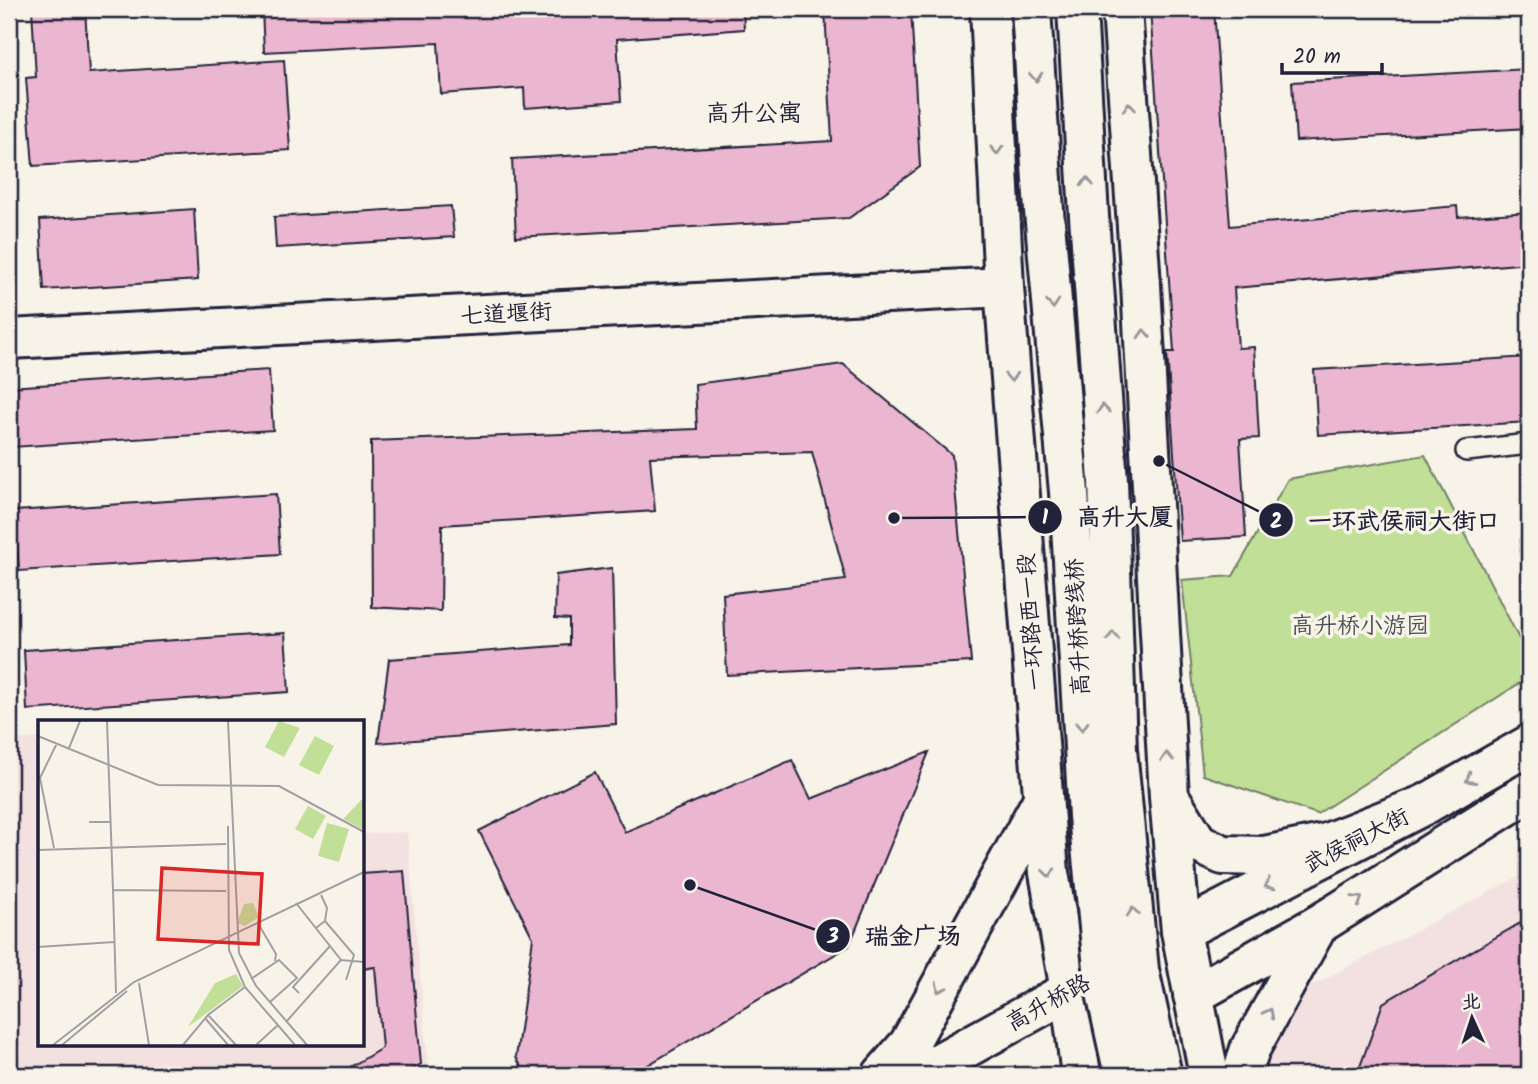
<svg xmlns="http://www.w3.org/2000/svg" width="1538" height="1084" font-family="Kalam,'LXGW WenKai TC',sans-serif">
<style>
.built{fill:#f3e1e1}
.green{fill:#c2df97;stroke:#728069;stroke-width:2}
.building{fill:#ebb6d0;stroke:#22223b;stroke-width:2}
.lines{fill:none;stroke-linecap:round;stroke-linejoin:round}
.lane-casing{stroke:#22223b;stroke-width:24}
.street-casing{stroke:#22223b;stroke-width:44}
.secondary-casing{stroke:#22223b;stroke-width:44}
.primary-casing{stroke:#22223b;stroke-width:44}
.lane{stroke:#f7f3e8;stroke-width:19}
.street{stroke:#f7f3e8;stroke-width:38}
.secondary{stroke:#f7f3e8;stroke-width:38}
.primary{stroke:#f7f3e8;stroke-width:38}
.primary-bridge-casing{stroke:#22223b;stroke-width:44;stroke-linecap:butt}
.primary-bridge{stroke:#f7f3e8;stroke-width:38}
.oneway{stroke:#97959a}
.labels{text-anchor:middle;stroke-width:7;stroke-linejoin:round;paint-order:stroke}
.street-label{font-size:23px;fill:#22223b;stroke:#f7f3e8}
.park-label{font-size:23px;fill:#4a5152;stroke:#f7f3e8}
.neighbourhood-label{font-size:24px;fill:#22223b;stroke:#f7f3e8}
.inset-road{fill:none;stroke:#a29fa3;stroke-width:2}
.view{fill:#d62828;fill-opacity:0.15;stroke:#d62828;stroke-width:3.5}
.inset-edge{fill:none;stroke:#22223b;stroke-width:3.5}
.leader{fill:none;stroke:#22223b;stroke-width:2.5}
.callout-dot{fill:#22223b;stroke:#f7f3e8;stroke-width:2.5}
.mark-label{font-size:21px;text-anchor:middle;font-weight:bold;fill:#fff}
.callout-label{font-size:24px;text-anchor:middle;font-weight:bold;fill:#22223b;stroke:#f7f3e8;stroke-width:7;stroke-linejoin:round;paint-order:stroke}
</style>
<rect width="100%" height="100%" fill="#f7f3e8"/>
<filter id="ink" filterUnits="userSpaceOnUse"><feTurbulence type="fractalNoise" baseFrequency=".0143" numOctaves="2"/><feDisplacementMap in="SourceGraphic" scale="14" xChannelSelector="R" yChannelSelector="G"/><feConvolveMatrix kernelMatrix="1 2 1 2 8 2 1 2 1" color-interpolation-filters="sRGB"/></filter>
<g filter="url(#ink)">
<!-- built -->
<path class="built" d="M40,738V1044H362V834L407,832L429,1075H9V740Z
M1529,871V1075H1264L1289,998Z"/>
<!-- green -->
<path class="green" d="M1425,455L1529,658V677L1317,814L1203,775L1182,580L1233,576L1288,479Z"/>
<!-- building -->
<path class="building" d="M32,9H85L89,73L284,60L290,150L33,166L26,78L36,77Z
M262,9H743L744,29L617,39L621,101L525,108L524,88L441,94L438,43L264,52Z
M825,9H911L920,167L849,218L516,237L512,159L832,141Z
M1150,9H1214L1230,226L1457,206L1458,217L1529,212V263L1234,288L1238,348L1254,347L1259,438L1240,439L1246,537L1180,541L1167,352H1174Z
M1529,69V128L1296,141L1292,82Z
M451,206L454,237L276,248L274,217Z
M194,209L198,280L44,290L40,220Z
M1529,357V422L1318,435L1314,370Z
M843,364L952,455L971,662L727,675L723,594L846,580L812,452L650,457L655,511L442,525L441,611L372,607L371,441L697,429L695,384Z
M269,370L273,430L12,447L9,387Z
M276,494L280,554L19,571L15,511Z
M612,568L616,724L378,743L389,659L569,645V619L555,618L556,575Z
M285,633L289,692L27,710L24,650Z
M929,752L849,946L631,1075H526L516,1057L533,938L479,831L595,772L625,832L792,760L811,799Z
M404,871L421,1064L403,1075H337L382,1048L375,967L362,969V874Z
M1529,918V1075H1357L1383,1003Z"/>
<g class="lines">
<defs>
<path id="lane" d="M1466,451L1529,444"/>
<path id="street" d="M9,339L1004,287"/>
<path id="secondary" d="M1181,931L1426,804L1529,745
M1193,995L1318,925L1529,792"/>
<path id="primary" d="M990,9L1004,287L1049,873L1070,990L1081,1075
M1122,9L1141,285L1169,797L1181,931L1209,1075
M1172,801L1198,843L1223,855L1264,856L1327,843L1426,804
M882,1075L909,1044L1043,799
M917,1075L1089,980
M1242,1075L1250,1049L1318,925"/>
</defs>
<!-- lane casing -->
<use href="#lane" class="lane-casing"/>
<!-- street casing -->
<use href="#street" class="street-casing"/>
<!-- secondary casing -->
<use href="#secondary" class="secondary-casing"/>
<!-- primary casing -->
<use href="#primary" class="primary-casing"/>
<!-- lane -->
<use href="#lane" class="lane"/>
<!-- street -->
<use href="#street" class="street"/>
<!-- secondary -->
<use href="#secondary" class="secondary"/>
<!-- primary -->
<use href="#primary" class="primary"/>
<defs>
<path id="primary-bridge" d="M1031,9L1044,211L1069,492L1088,816L1105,988L1124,1075
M1077,9L1089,216L1108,481L1117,750L1139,970L1162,1075"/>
</defs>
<!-- primary-bridge casing -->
<use href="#primary-bridge" class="primary-bridge-casing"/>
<!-- primary-bridge -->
<use href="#primary-bridge" class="primary-bridge"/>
</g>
<!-- one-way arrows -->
<defs><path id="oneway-chevron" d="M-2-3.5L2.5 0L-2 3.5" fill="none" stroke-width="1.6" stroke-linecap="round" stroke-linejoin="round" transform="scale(1.75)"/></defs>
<g class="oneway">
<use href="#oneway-chevron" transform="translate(1036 77) rotate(86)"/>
<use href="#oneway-chevron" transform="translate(1129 107) rotate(-94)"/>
<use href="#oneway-chevron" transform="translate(997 150) rotate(87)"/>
<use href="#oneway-chevron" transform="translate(1087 182) rotate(-93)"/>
<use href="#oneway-chevron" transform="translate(1053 304) rotate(85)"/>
<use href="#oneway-chevron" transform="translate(1144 334) rotate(-93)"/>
<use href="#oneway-chevron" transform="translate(1011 377) rotate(86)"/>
<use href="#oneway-chevron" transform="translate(1103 409) rotate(-94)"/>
<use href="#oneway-chevron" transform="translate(1113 636) rotate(-92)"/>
<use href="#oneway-chevron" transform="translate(1082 726) rotate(87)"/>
<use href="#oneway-chevron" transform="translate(1167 757) rotate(-93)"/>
<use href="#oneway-chevron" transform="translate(1470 779) rotate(150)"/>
<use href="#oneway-chevron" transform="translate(1049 873) rotate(83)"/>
<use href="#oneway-chevron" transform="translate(1269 885) rotate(153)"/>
<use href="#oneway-chevron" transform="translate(1358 900) rotate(-32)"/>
<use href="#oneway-chevron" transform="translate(1133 912) rotate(-96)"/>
<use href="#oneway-chevron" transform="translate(940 988) rotate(118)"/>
<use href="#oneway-chevron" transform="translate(1269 1013) rotate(-62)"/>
</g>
</g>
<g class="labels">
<!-- street labels -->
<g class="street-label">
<text transform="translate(506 313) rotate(-3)" y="8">七道堰街</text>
<text transform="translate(1030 622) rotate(-94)" y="8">一环路西一段</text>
<text transform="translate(1077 627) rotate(-93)" y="8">高升桥跨线桥</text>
<text transform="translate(1356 840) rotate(-27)" y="8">武侯祠大街</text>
<text transform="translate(1048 1002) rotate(-29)" y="8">高升桥路</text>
</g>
<!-- park labels -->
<g class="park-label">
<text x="1360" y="633">高升桥小游园</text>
</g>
<!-- neighbourhood labels -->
<g class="neighbourhood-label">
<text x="754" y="121">高升公寓</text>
</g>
</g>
<!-- overview -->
<g transform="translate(38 720)">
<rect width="326" height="326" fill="#f7f3e8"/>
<path d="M241,1L262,8L246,37L227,27ZM277,16L296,26L281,55L261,45ZM325,78V105L324,109L305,99ZM270,86L288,96L275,119L257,109ZM289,103L311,109L301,142L280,136ZM215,183L221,197L207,206L199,203L206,184ZM198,254L205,266L150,307L177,263Z" fill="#c2df97"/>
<path class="inset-road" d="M69,1L75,170M190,1L201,233L218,266L269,325M0,16L120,65L241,66L326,112M31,28L42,1M51,102H73M190,106L191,230L207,267L257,325M16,128L2,58L19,23M0,130L188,124M287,201L316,235L308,260M221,205L238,234L237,241M278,208L287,201L289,188L283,175M0,227L76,222M303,240L326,242M213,259L241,240L259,258L232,282M101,263L111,325M78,273L75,170L188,171M261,273L255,267L292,226M170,295L198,325M167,298L190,325M248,302L303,240L258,183M15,325L96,262L326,152M24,325L89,271M145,325L170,295L207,267M218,325L240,305"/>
<path class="view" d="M124,148L224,154L220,224L120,219Z"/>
<rect width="326" height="326" class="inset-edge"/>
</g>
<!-- callouts -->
<path class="leader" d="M894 518L1045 517M1159 461L1276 520M690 885L833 936"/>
<g class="callout-dot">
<circle cx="894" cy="518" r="7"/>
<circle cx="1159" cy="461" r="7"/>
<circle cx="690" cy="885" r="7"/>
<circle cx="1045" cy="517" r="18"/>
<circle cx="1276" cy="520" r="18"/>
<circle cx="833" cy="936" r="18"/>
</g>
<g class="mark-label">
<text x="1045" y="524">1</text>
<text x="1276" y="528">2</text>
<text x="833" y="943">3</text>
</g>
<g class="callout-label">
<text x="1125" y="525">高升大厦</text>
<text x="1404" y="529">一环武侯祠大街口</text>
<text x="913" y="944">瑞金广场</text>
</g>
<!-- margin -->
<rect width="1538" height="1084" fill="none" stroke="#f7f3e8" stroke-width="35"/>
<rect x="18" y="18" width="1503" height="1049" fill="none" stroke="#22223b" stroke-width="2.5" filter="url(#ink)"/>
<!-- north arrow -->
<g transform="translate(1472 1018) rotate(357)" stroke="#f7f3e8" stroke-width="5" paint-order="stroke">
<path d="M0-5L12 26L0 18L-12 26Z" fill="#22223b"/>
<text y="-10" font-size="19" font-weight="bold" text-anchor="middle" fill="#22223b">北</text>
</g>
<!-- scale -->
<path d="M1282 63v10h100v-10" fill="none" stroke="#22223b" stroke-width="3.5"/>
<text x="1293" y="63" font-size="21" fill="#22223b" stroke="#f7f3e8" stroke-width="5" paint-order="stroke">20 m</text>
</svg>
